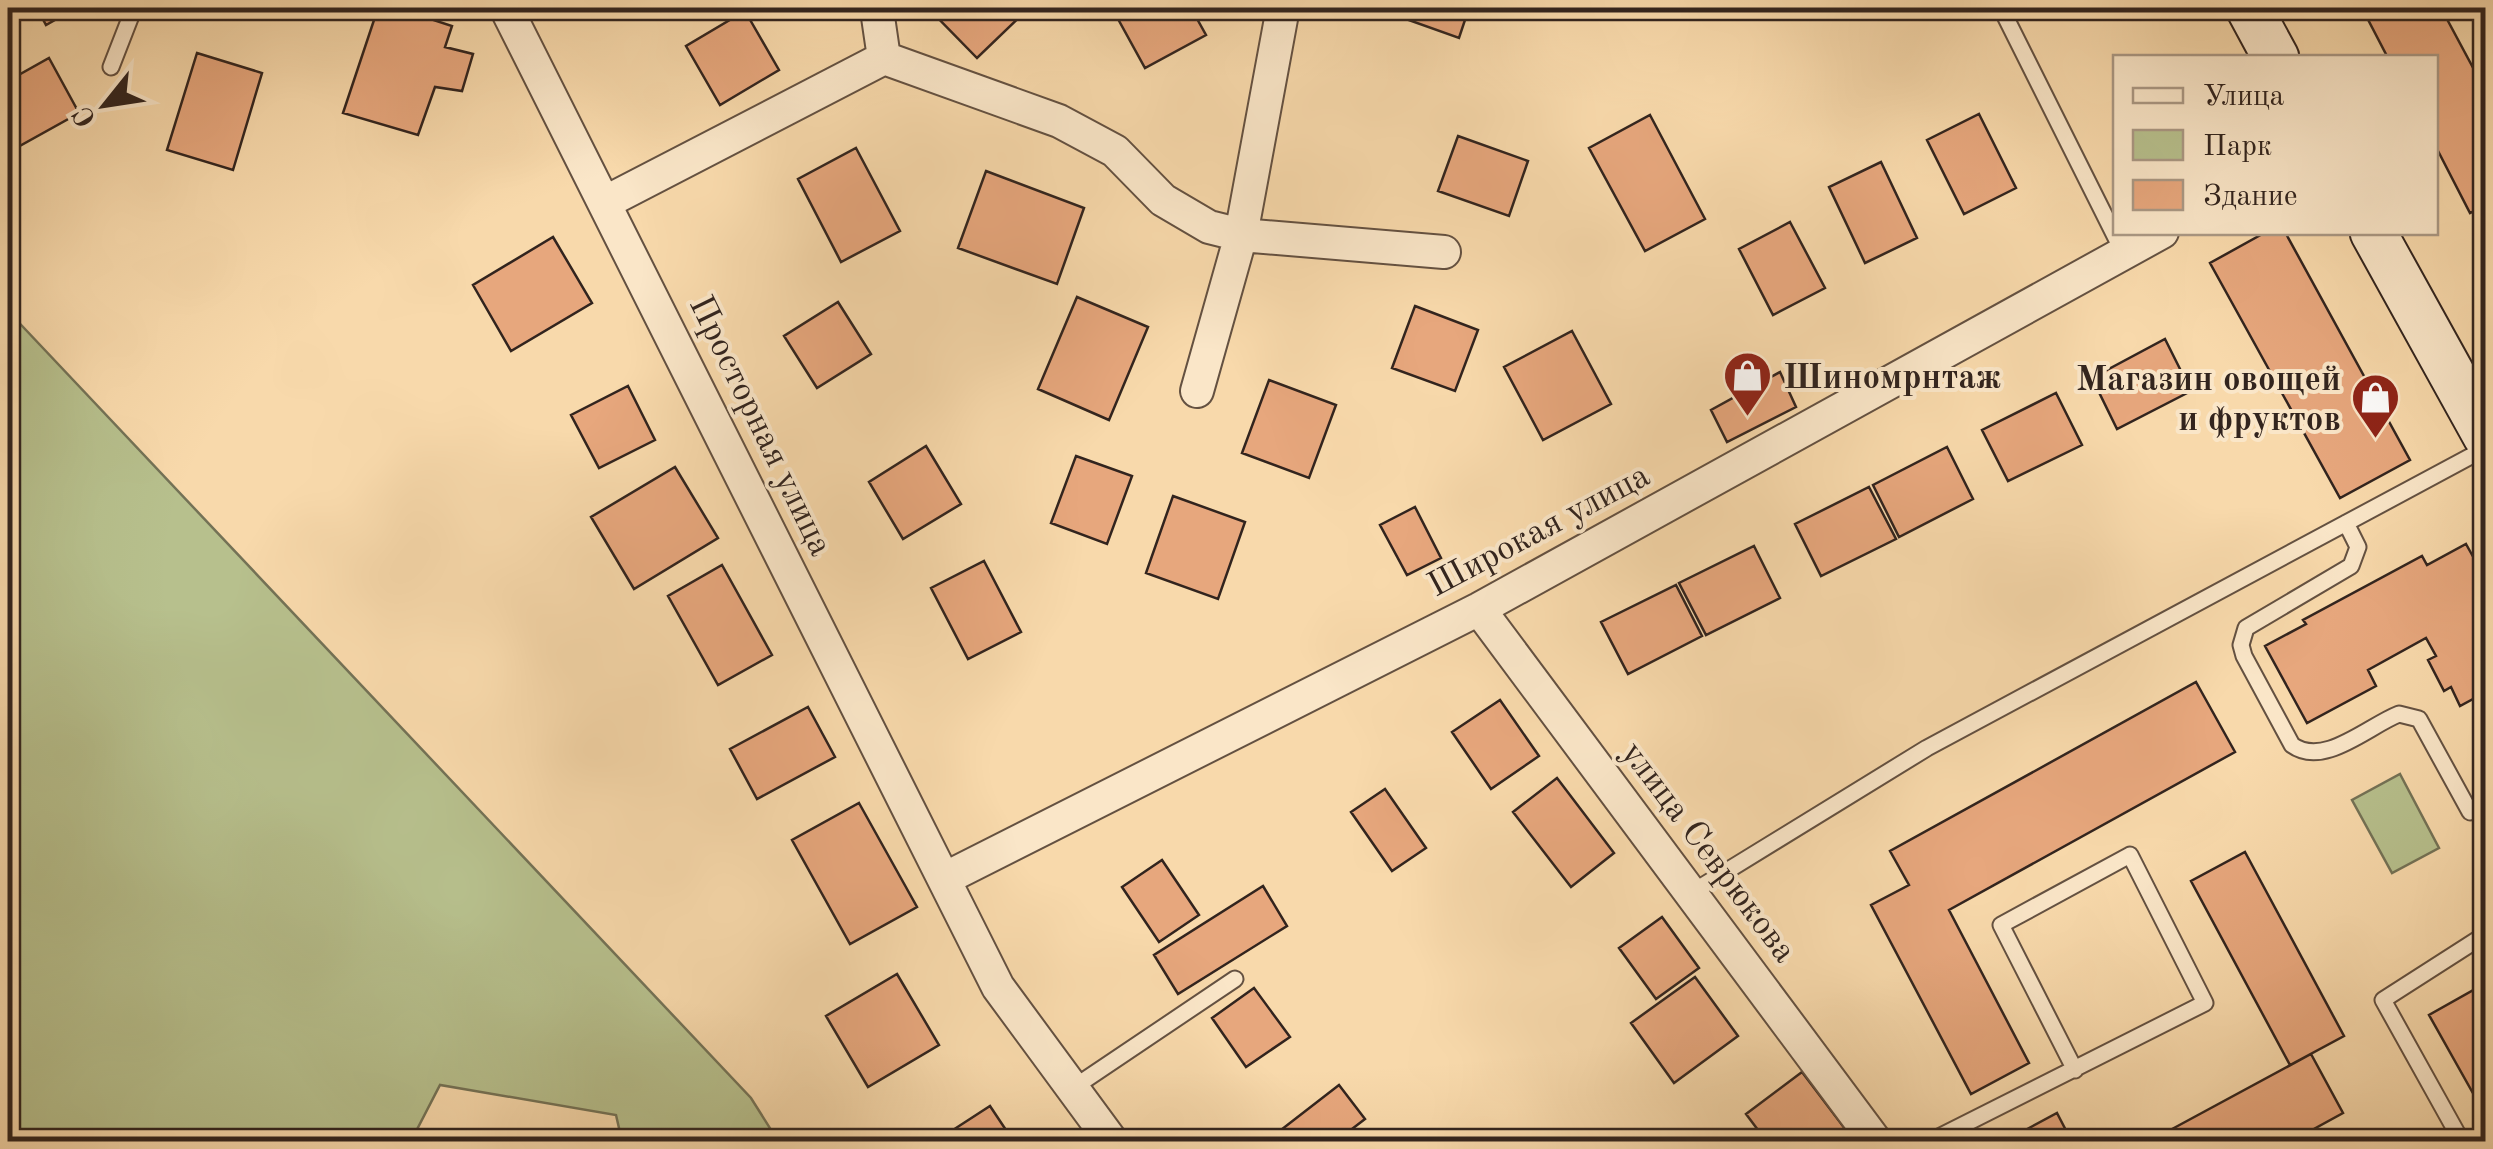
<svg xmlns="http://www.w3.org/2000/svg" width="2493" height="1149" font-family="'Old Standard TT',serif">
<style>
.green{fill:#b7c08d;stroke:#747256;stroke-width:2.5}
.building{fill:#e7a77d;stroke:#32241e;stroke-width:2.5}
.lines{fill:none;stroke-linecap:round;stroke-linejoin:round}
.lane-casing{stroke:#645141;stroke-width:19}
.street-casing{stroke:#645141;stroke-width:36}
.secondary-casing{stroke:#32241e;stroke-width:49}
.lane{stroke:#fae6c8;stroke-width:15}
.street{stroke:#fae6c8;stroke-width:32}
.secondary{stroke:#fae6c8;stroke-width:45}
.labels{text-anchor:middle;stroke-width:8;stroke-linejoin:round;paint-order:stroke}
.poi-label{font-size:35px;font-weight:bold;fill:#32241e;stroke:#fae6c8;text-anchor:start}
.street-label{font-size:35px;fill:#32241e;stroke:#fae6c8}
</style>
<rect width="100%" height="100%" fill="#f8d9ab"/>
<filter id="stains"><feTurbulence type="fractalNoise" baseFrequency=".002" numOctaves="4"/><feColorMatrix values="0 0 0 0 .2 0 0 0 0 .09 0 0 0 0 .02 0 0 0 .5 -.17"/></filter>
<radialGradient id="worn" r=".72"><stop offset=".6" stop-color="#630" stop-opacity="0"/><stop offset="1" stop-color="#630" stop-opacity=".3"/></radialGradient>
<!-- green -->
<path class="green" d="M8,311L751,1098L778,1141H622L616,1115L440,1085L411,1141H8Z
M2400,774L2439,848L2392,873L2352,800Z"/>
<!-- building -->
<path class="building" d="M37,8H76L46,25Z
M378,8H397L452,26L445,47L473,54L462,91L435,87L418,135L343,113Z
M941,8H1029L977,58L934,14Z
M1112,8H1191L1206,35L1145,68Z
M1375,8H1469L1459,38Z
M2362,8H2441L2486,92V205L2470,213L2436,147V58H2388Z
M745,11L779,70L720,105L686,46Z
M197,53L262,73L233,170L167,150Z
M49,58L79,113L16,148L8,133V81Z
M1979,114L2016,188L1964,214L1927,140Z
M1650,115L1705,219L1645,251L1589,148Z
M1458,136L1528,161L1509,216L1438,191Z
M856,148L900,231L841,262L798,179Z
M1881,162L1917,238L1865,263L1829,187Z
M986,171L1084,208L1057,284L958,248Z
M1790,222L1825,288L1773,315L1739,249Z
M2266,232H2285L2410,460L2340,498L2210,263Z
M553,237L592,303L511,351L473,285Z
M1077,297L1148,327L1109,420L1038,389Z
M838,302L871,354L817,388L784,336Z
M1415,306L1478,330L1455,391L1392,368Z
M1572,331L1611,404L1543,440L1504,367Z
M2165,339L2191,391L2117,429L2092,378Z
M1780,372L1796,407L1727,442L1711,410Z
M1269,380L1336,405L1309,478L1242,453Z
M628,386L655,440L599,468L571,415Z
M2056,393L2082,445L2008,481L1982,430Z
M926,446L961,504L903,539L869,482Z
M1947,447L1973,499L1899,537L1873,485Z
M1076,456L1132,476L1107,544L1051,523Z
M675,467L718,538L634,589L591,517Z
M1869,487L1896,539L1821,576L1795,524Z
M1173,496L1245,522L1218,599L1146,573Z
M1415,507L1441,558L1407,575L1380,525Z
M2466,544L2486,580V719L2475,698L2460,706L2451,687L2444,691L2428,660L2436,656L2426,638L2368,670L2376,686L2307,723L2265,646L2306,624L2303,620L2422,556L2427,565Z
M1754,546L1780,598L1706,635L1679,583Z
M984,561L1021,632L968,659L931,588Z
M722,565L772,655L718,685L668,596Z
M1676,585L1702,636L1628,674L1601,622Z
M2196,682L2235,752L1949,910L2029,1063L1971,1094L1871,905L1909,885L1890,851Z
M1500,700L1539,756L1491,789L1452,732Z
M808,707L835,757L757,799L730,749Z
M1557,778L1614,853L1571,887L1513,812Z
M1385,789L1426,848L1392,871L1351,812Z
M859,803L917,907L850,944L792,840Z
M2245,852L2344,1036L2290,1065L2191,881Z
M1162,860L1199,915L1159,942L1122,887Z
M1263,886L1287,926L1178,994L1154,955Z
M1662,917L1699,968L1656,999L1619,948Z
M897,974L939,1045L868,1087L826,1016Z
M1695,977L1738,1036L1674,1083L1631,1023Z
M2486,983V1109L2483,1111L2429,1015Z
M1254,988L1290,1037L1246,1067L1212,1018Z
M2311,1054L2343,1113L2290,1142H2148Z
M1802,1072L1855,1142H1767L1746,1114Z
M1339,1085L1365,1119L1335,1142H1283L1277,1133Z
M990,1106L1014,1142H941L939,1139Z
M2057,1113L2072,1142H2003Z"/>
<g class="lines">
<defs>
<path id="lane" d="M2001,8L2124,254
M111,67L134,8
M2346,523L2358,547L2351,566L2246,628L2241,645L2244,656L2292,745C2324,768 2368,726 2399,714L2419,719L2470,812
M1691,893L1927,748L2486,448
M1070,1090L1235,979
M1929,1142L2205,1003L2130,855L2001,925L2075,1070
M2462,1142L2383,1000L2486,934"/>
<path id="street" d="M506,8L998,987L1112,1142
M882,8L878,17L884,58
M606,202L884,58L1059,121L1115,151L1163,200L1209,227L1241,235L1444,252
M1197,391L1241,235L1283,8
M1479,609L1876,1142
M944,879L1479,609L2162,232"/>
<path id="secondary" d="M2249,8L2276,58
M2373,232L2486,436"/>
</defs>
<!-- lane casing -->
<use href="#lane" class="lane-casing"/>
<!-- street casing -->
<use href="#street" class="street-casing"/>
<!-- secondary casing -->
<use href="#secondary" class="secondary-casing"/>
<!-- lane -->
<use href="#lane" class="lane"/>
<!-- street -->
<use href="#street" class="street"/>
<!-- secondary -->
<use href="#secondary" class="secondary"/>
</g>
<!-- icons -->
<defs>
<symbol id="shop-pin" viewBox="-11 -11 22 30"><path d="M0 17L-7.5 6A9.5 9.5 0 1 1 7.5 6Z" fill="#8f2418" stroke="#fae6c8"/><path d="M-5-2.5h2.3a2.7 3.5 0 0 1 5.4 0H5L5.5 6h-11ZM-1.5-2.5h3a1.5 2.3 0 0 0-3 0Z" fill="#fff"/></symbol>
</defs>
<g fill-rule="evenodd">
<use href="#shop-pin" x="1720" y="348" width="55" height="75"/>
<use href="#shop-pin" x="2348" y="370" width="55" height="75"/>
</g>
<g class="labels">
<!-- poi labels -->
<g class="poi-label">
<text x="1783" y="388">Шиномрнтаж</text>
<text x="2341" y="390" text-anchor="end">Магазин овощей<tspan x="2341" dy="40">и фруктов</tspan></text>
</g>
<!-- street labels -->
<g class="street-label">
<text transform="translate(762 425) rotate(64)" y="12">Просторная улица</text>
<text transform="translate(1538 529) rotate(-28)" y="12">Широкая улица</text>
<text transform="translate(1710 851) rotate(53)" y="12">улица Севрюкова</text>
</g>
</g>
<!-- margin -->
<rect width="2493" height="1149" fill="none" stroke="#f8d9ab" stroke-width="40"/>
<rect x="10" y="10" width="2473" height="1129" fill="none" stroke="#32241e" stroke-width="5"/>
<rect x="20" y="20" width="2453" height="1109" fill="none" stroke="#32241e" stroke-width="2.5"/>
<!-- legend -->
<rect x="2113" y="55" width="325" height="180" fill="#fae6c8" stroke="#aa9884" stroke-width="2.5"/>
<rect x="2133" y="88" width="50" height="15" fill="#fae6c8" stroke="#aa9884" stroke-width="2.5"/>
<text x="2203" y="105" font-size="30" fill="#32241e">Улица</text>
<rect x="2133" y="130" width="50" height="30" fill="#b7c08d" stroke="#aa9884" stroke-width="2.5"/>
<text x="2203" y="155" font-size="30" fill="#32241e">Парк</text>
<rect x="2133" y="180" width="50" height="30" fill="#e7a77d" stroke="#aa9884" stroke-width="2.5"/>
<text x="2203" y="205" font-size="30" fill="#32241e">Здание</text>
<!-- north arrow -->
<g transform="translate(105 105) rotate(240)" stroke="#fae6c8" stroke-width="8" paint-order="stroke">
<path d="M0-8L18 38L0 25L-18 38Z" fill="#32241e"/>
<text y="-15" font-size="28" font-weight="bold" text-anchor="middle" fill="#32241e">С</text>
</g>
<rect width="100%" height="100%" filter="url(#stains)"/>
<rect width="100%" height="100%" fill="url(#worn)"/>
</svg>
